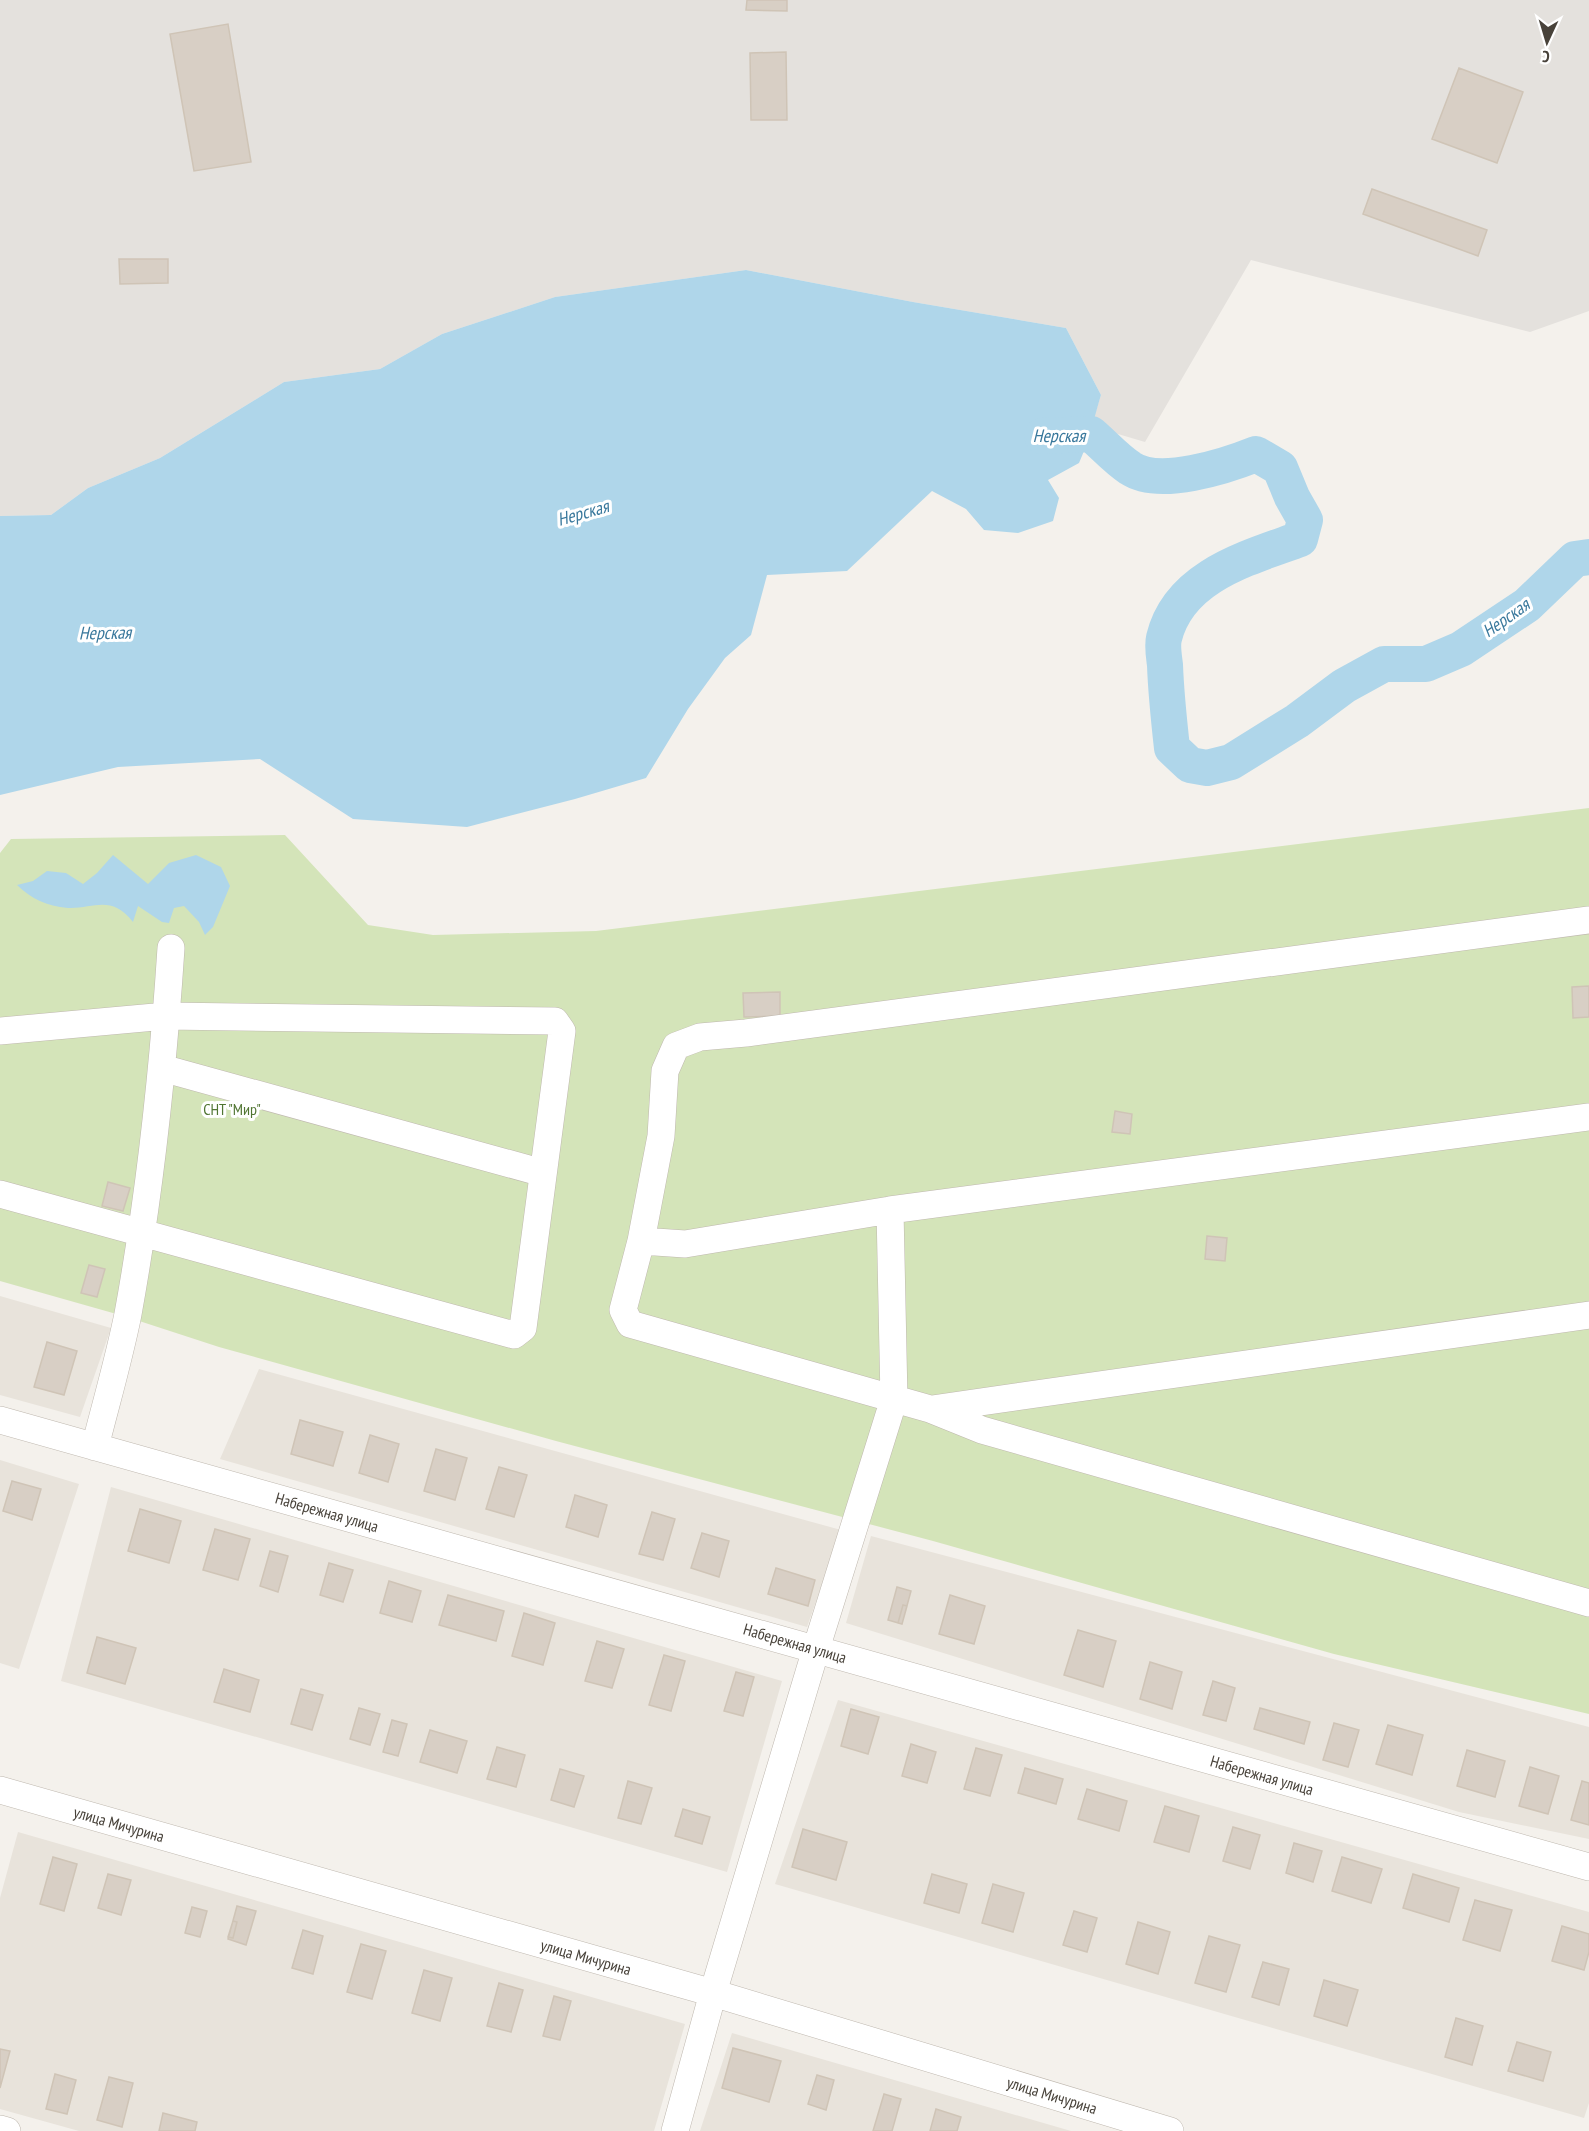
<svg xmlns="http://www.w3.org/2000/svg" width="1589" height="2131" font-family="'PT Sans Narrow',sans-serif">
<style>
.residential{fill:#e8e3db}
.industrial{fill:#e4e1dd}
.green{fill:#d4e4b9}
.water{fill:#afd6ea}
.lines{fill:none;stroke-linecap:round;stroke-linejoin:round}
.river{stroke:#afd6ea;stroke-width:36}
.building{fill:#d8cfc5;stroke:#cfc4b6;stroke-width:1.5}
.minor-casing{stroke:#bfb8af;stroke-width:28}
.minor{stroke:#fff;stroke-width:27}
.labels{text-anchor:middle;stroke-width:6;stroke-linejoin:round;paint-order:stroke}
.park-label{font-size:16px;fill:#507532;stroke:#fff}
.street-label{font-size:16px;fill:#48423a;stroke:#fff}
.water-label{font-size:18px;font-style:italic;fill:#39789c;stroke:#fff}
</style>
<rect width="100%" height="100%" fill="#f4f1ec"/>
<!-- residential -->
<path class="residential" d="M0,1296L111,1328L80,1417L0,1395Z
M259,1369L841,1530L807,1627L220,1459Z
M0,1460L79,1484L19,1669L0,1663Z
M111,1487L782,1681L727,1872L61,1681Z
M871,1536L1589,1727V1839L1459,1812L846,1623Z
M838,1700L1589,1912V2103L1584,2118L775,1884Z
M18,1832L685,2024L654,2131H79L0,2109V1898Z
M732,2033L1071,2131H700Z"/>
<!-- industrial -->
<path class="industrial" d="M0,0H1589V311L1530,332L1251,260L1145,442L1091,426L1101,395L1066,328L913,302L746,270L555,297L442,334L380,369L284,382L160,458L88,488L51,515L0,516Z"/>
<!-- green -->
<path class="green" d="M1589,808V1714L1334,1654L933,1541L556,1441L219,1347L127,1317L0,1281V853L11,839L285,835L368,925L433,935L596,931Z"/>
<!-- water -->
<path class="water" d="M746,270L913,302L1066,328L1101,395C1094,418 1089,441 1079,463L1048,480L1059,498L1053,521L1018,533L984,530L966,509L932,491L847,571L767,575L751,635L725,658L688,709L646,778L575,799L467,827L353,819L260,759L118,767L0,795V516L51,515L88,488L160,458L284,382L380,369L442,334L555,297Z
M113,855L148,884L169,863L196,855L221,867L230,886L213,927L205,935L199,922L184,906L174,908L169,923L162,922L138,906L133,922C111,894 94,909 68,908C46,906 32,899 17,885L33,881L47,871L66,873L83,884L97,873Z"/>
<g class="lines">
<!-- river -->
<path class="river" d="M1042,436L1091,434C1104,445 1116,459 1130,468C1159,488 1226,466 1256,454L1280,468L1292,497L1305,520L1300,539C1248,558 1179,576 1164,638C1162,646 1164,657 1165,665C1166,693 1169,721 1172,748L1190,765L1207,768L1231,762L1297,721L1344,686L1384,664H1426L1461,649L1527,605L1575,559L1589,557"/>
</g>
<!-- building -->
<path class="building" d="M747,0H787V11L746,10Z
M228,24L251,162L194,171L170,34Z
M786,52L787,120H751L750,53Z
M1459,68L1523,92L1497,163L1432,139Z
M1372,189L1487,230L1478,256L1363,214Z
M119,259H168V283L120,284Z
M1589,986V1017L1573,1018L1572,987Z
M780,992V1016L744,1017L743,993Z
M1115,1111L1132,1114L1130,1134L1112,1132Z
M108,1182L130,1188L123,1211L102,1206Z
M1207,1236L1227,1238L1225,1261L1205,1259Z
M89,1265L105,1269L97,1297L81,1293Z
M47,1342L77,1351L64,1395L34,1387Z
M300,1420L343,1432L333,1466L291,1454Z
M370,1435L399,1444L388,1482L359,1473Z
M436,1449L467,1458L455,1500L424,1491Z
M499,1467L527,1475L514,1517L486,1509Z
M12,1481L41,1489L32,1520L3,1511Z
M575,1495L607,1505L598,1537L566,1527Z
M140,1509L181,1521L169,1563L128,1551Z
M652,1512L675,1519L663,1560L639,1554Z
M215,1529L250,1539L238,1580L203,1570Z
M702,1533L729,1541L719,1577L691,1568Z
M270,1551L288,1556L278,1592L260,1586Z
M329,1563L353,1570L343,1602L320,1595Z
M776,1568L815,1580L808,1606L768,1594Z
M389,1581L421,1591L412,1622L380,1613Z
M897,1587L911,1591L902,1624L888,1620Z
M448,1595L504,1611L496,1641L439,1625Z
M950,1595L985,1606L974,1644L939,1634Z
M903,1605L907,1606L902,1624L898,1623Z
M524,1613L555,1623L543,1665L512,1656Z
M1078,1630L1116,1641L1103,1687L1064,1675Z
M97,1637L136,1648L125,1684L87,1673Z
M597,1641L624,1649L612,1688L585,1681Z
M664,1655L685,1661L671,1711L649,1705Z
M1150,1662L1182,1672L1172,1709L1140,1699Z
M224,1669L259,1680L250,1712L214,1702Z
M736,1672L754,1677L743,1716L724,1711Z
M1213,1681L1235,1688L1226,1721L1203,1715Z
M301,1689L323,1695L312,1730L291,1724Z
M359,1708L380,1714L370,1745L350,1739Z
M1260,1708L1310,1722L1304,1744L1254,1729Z
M851,1709L879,1717L868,1754L841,1746Z
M392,1720L407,1724L398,1756L383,1752Z
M1334,1723L1359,1730L1348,1767L1323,1760Z
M1388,1725L1423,1735L1412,1775L1376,1764Z
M430,1730L467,1741L457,1773L420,1762Z
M911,1744L936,1752L927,1783L902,1776Z
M497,1747L525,1755L516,1787L487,1779Z
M976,1748L1002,1755L990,1796L964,1789Z
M1467,1750L1505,1761L1495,1797L1457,1786Z
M1530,1767L1559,1776L1548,1814L1519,1806Z
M1025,1768L1063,1779L1056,1804L1018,1793Z
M560,1769L584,1776L574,1807L551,1800Z
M628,1781L652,1788L641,1824L618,1818Z
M1582,1781L1589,1783V1825L1571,1820Z
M1087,1789L1127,1801L1119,1831L1078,1819Z
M1165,1806L1199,1816L1189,1852L1154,1842Z
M683,1809L710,1817L702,1844L675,1836Z
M1233,1827L1260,1835L1250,1869L1223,1861Z
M803,1829L847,1842L836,1880L792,1867Z
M1294,1843L1322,1851L1313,1882L1286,1873Z
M53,1857L77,1864L64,1911L40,1904Z
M1342,1857L1382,1869L1371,1903L1332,1891Z
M108,1874L131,1880L121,1915L98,1908Z
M932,1874L967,1884L959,1913L924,1903Z
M1413,1874L1459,1888L1449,1922L1403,1908Z
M993,1884L1024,1893L1013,1932L982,1923Z
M1475,1900L1512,1910L1500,1951L1463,1940Z
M237,1906L256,1911L246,1945L228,1939Z
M192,1907L207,1911L200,1937L185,1933Z
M1074,1911L1097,1918L1087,1952L1063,1945Z
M233,1921L237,1922L233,1938L228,1937Z
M1138,1922L1170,1932L1158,1974L1126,1964Z
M1562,1926L1589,1934V1952L1584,1970L1552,1961Z
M303,1930L323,1936L313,1974L292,1968Z
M1209,1936L1240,1945L1226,1992L1195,1983Z
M361,1944L386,1951L372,1999L347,1992Z
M1263,1962L1289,1969L1279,2005L1252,1997Z
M424,1970L452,1978L440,2021L412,2013Z
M1324,1980L1358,1990L1347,2026L1314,2016Z
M499,1983L523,1990L511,2032L487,2026Z
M554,1996L571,2001L560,2040L543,2036Z
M1456,2018L1483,2026L1472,2065L1445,2057Z
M1517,2042L1551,2052L1543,2081L1508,2071Z
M733,2048L781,2061L769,2102L722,2088Z
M0,2049L10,2051L0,2088Z
M55,2074L76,2080L67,2114L46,2109Z
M817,2075L834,2080L826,2110L808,2104Z
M109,2077L133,2083L122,2127L97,2120Z
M884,2094L901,2099L892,2131H873Z
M936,2109L961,2117L957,2131H930Z
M163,2113L197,2122L195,2131H159Z"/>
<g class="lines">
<defs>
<path id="minor" d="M1589,920L746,1033L700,1037L676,1046L665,1071L661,1136L641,1241L623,1310L630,1324L930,1409L982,1430L1589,1603
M0,1031L166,1016L555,1021L562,1031L523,1328L514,1335L0,1194
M162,1068L543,1173
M641,1241L685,1244L890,1210L1589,1117
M932,1409L1589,1315
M0,1420L1589,1867
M95,1447C106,1403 119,1359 128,1314C150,1193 163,1071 171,948
M0,1790L713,1993L1170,2131
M0,2129L7,2131
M675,2131L713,1993L816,1649L894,1399L890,1210"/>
</defs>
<!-- minor casing -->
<use href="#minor" class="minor-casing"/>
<!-- minor -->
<use href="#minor" class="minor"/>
</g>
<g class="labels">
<!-- park labels -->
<g class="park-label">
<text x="232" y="1115">СНТ "Мир"</text>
</g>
<!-- street labels -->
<g class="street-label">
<text transform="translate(327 1512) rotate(16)" y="6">Набережная улица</text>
<text transform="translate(795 1643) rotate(16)" y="6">Набережная улица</text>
<text transform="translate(1262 1775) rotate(16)" y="6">Набережная улица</text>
<text transform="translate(119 1824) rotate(16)" y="6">улица Мичурина</text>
<text transform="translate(586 1957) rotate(16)" y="6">улица Мичурина</text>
<text transform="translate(1052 2095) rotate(17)" y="6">улица Мичурина</text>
</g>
<!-- water labels -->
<g class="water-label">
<text x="1059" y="442">Нерская</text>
<text transform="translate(583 513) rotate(-16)" y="6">Нерская</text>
<text transform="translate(1506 618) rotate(-35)" y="6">Нерская</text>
<text transform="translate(105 633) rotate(-1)" y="6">Нерская</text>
</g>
</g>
<!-- north arrow -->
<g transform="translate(1547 42) rotate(184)" stroke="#ffffff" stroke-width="4.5" paint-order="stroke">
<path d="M0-4.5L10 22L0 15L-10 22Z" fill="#48423a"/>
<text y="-9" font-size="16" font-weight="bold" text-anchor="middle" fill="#48423a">С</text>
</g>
</svg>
